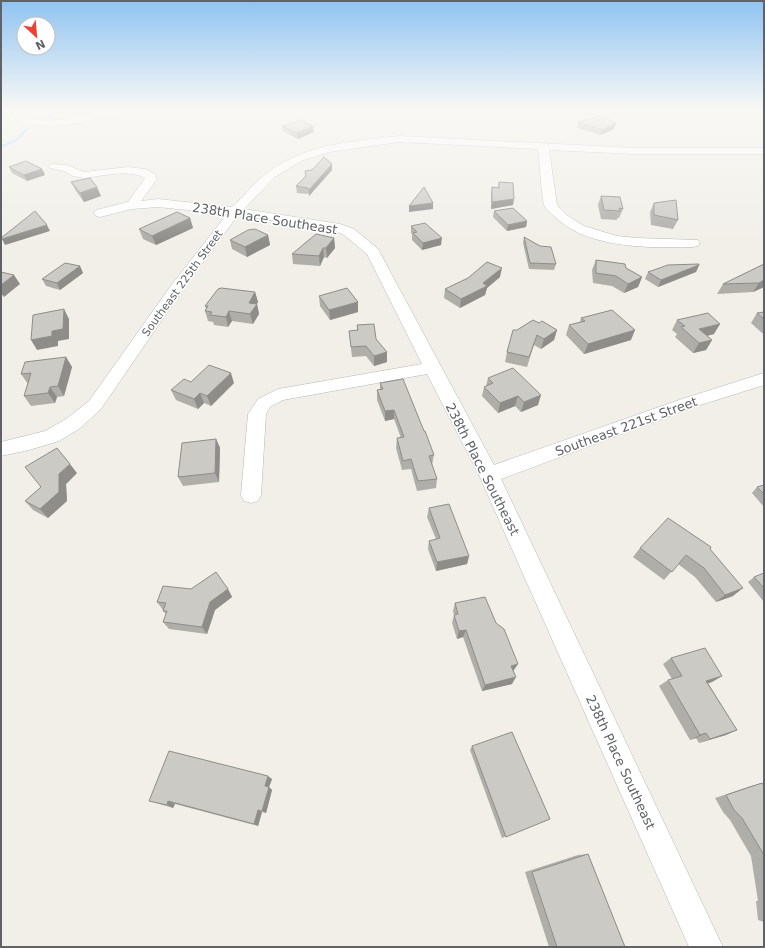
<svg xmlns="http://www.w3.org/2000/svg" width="765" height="948" font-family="'DejaVu Sans',sans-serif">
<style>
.green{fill:#c5e8c5}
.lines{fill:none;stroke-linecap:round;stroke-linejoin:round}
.stream{stroke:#aadaff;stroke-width:2.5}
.minor-casing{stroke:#b5b8bc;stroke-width:1}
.minor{fill:#fff;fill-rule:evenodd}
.wall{fill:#afaea9}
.shaded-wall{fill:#8f8d8a}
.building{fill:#cccac5;stroke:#8f8d8a}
.labels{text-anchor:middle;stroke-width:3;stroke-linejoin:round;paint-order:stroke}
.far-street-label{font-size:11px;fill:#5f6368;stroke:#fff}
.street-label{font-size:13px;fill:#5f6368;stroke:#fff}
</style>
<rect width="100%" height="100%" fill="#f1efe8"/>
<!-- green -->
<path class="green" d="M613,109H764V115H612Z"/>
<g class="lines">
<!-- stream -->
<path class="stream" d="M50,118L52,109
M1,147L16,140L27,129"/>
<defs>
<path id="minor" d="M11,109H21L24,117C59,128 91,109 126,109L124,111C88,121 53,133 17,121Z
M399,136L635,148H764V154H635L549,150L557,205L568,216L584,226L617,236L637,238L698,240L700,243L698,246L693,247C649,248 587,249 554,216C551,213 547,210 545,207C541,198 540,161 538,149L399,142L329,152L301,161L275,177L244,209L340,224L354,229L378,249L494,465L682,399L764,373V385L694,407L501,479L723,947H689L479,475L427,374L283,400L270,407L266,414L261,495L258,501L251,503L244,501L241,495L248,414L258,399L278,389L422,364L367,254L344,235L333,230L238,215L181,292L101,409L79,429L59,441L29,450L1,456V442L45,431L66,419L89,401L170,287L227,214L158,207L132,209L100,217L96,216L94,213L96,210L128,202L145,178C128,169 103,176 84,178L73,176L64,171L50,168L49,166L50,164L67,165L84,172L128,167L145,169L155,174L157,179L141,201L158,199L232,207C244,196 255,182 267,173C305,144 354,141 399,136Z"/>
</defs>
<!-- minor casing -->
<use href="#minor" class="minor-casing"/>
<!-- minor -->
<use href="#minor" class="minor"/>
</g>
<!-- wall -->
<path class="wall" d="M578,122L614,129L601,135L577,128Z
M282,126H313L314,132L298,139L283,131Z
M9,167L42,169L45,175L27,181L12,173Z
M332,170L309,196V194L297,193L296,186L306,176L305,171Z
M71,182L101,196L84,202L76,191Z
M499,182L513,205L491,209V193L492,187L498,188Z
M601,196L623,209L619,218H617V220L601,219L598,205Z
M654,203L678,220L673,229L651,225L650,212Z
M494,211L527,221L526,227L507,231L493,217Z
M190,218L193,228L156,245L143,239L139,229Z
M411,226L441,245L422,250L412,240V234L411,233Z
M268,235L270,245L247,257L232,249L230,240Z
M524,237L540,246L556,264L554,270L529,269L523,243Z
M334,238L335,248L327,258L324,257L320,266L293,264L292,254Z
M596,260L626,268L642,277L638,287L624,293L612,286L593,283L592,270Z
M764,264V287L753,292L717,294L723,284Z
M699,265L696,272L658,287L645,279L648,272Z
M80,266L83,273L60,290L46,286L42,279Z
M500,277L487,288L485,295L460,308L444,298L445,289Z
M255,292L258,302L257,304L259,314L253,324L232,321L228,327L214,325L213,322L208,321L205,311L206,309L205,306Z
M319,296L358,302V312L330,320L320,306Z
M764,312V334L762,333L751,323L757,313Z
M581,318L631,340L584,354L566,335L569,325L580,322Z
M677,320L714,334L707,336L712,340L706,350L693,353L675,337L677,334L672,330Z
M539,323L557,330L554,340L541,349L534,345L527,367L505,362L507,352L517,330Z
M357,325L376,339L387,362L374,366L366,356L352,357L349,331L357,330Z
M66,357L72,367L64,396L57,397L55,403L31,406L24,396L28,384L21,374Z
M488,378L538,405L521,412L515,406L498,413L482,396L484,387L486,386Z
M191,382L234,383L211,406L204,403L198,409L176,400L171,390Z
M380,383L434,455L432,465L437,479L436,488L417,491L411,469L402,470L396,448L397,438H401L394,419L385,421L377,400V390H380Z
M216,439L220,448L219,482L183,486L178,477Z
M77,473L66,484L67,501L48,518L33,510L25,501L41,487Z
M764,485V507L752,493L757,487Z
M429,508L469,556L467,564L436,571L428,549L429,541L436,539L427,517Z
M640,548L710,549L733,596L716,602L695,577L678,564L664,580L633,557Z
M764,573V602L748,582L754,577Z
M191,589H228L232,597L215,610L207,634L169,629L163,622L166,614L163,611L164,610H163L157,602Z
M455,603L514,670L513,671L512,684L482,691L463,637L457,639L452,623L454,615L453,611Z
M671,658L722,676L712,682L708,683L737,730L726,735L699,743L696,738L690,740L659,686L668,680L672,679L663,664Z
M472,746L550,819L502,838L470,750Z
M272,779L269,787L272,790L266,813L262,812L258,826L175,804L173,808L149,801Z
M762,783L764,786V922L758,920L756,901H758L751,856L730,820L723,812L715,798L751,786Z
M588,854L625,947H549L525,872L578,855Z"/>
<!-- shaded-wall -->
<path class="shaded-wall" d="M616,123L614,129L601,135L603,130Z
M313,126L314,132L298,139L297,133Z
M332,164V170L309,196V190Z
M42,169L45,175L27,181L24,175Z
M97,187L101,196L84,202L80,193Z
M514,199L513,205L491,209L492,202Z
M433,203V209L409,212V206Z
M190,218L193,228L156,245L152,236Z
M527,221L526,227L507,231L508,225Z
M47,225L50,231L5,245L2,239Z
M268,235L270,245L247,257L245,247Z
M334,238L335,248L327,258L326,248Z
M442,238L441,245L422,250L423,243Z
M323,248L324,257L320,266L319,256Z
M699,265L696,272L658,287L661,280Z
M80,266L83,273L60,290L57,283Z
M502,268L500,277L487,288L485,295L460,308L461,299L483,283Z
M14,275L20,284L4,297L1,293V285Z
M642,277L638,287L624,293L628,284Z
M764,280V287L753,292L759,283Z
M255,292L258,302L251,312L249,303Z
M358,302V312L330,320L329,310Z
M257,304L259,314L253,324L250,314Z
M64,309L69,319V339L58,341V346L37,350L31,340L52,331Z
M229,311L232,321L228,327L226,317Z
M720,324L714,334L694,339L699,329Z
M557,330L554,340L541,349L544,339Z
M635,330L631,340L584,354L588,344Z
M712,340L706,350L693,353L699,343Z
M387,352V362L374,366V356Z
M66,357L72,367L64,396L58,386Z
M231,373L234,383L211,406L207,396Z
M50,387L57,397L55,403L48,393Z
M200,393L204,403L198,409L194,399Z
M541,395L538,405L521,412L524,402Z
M518,396L515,406L498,413L500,403Z
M394,410V419L385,421V411Z
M216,439L220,448L219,482L215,473Z
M70,464L77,473L66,484L67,501L48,518L40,509L59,474Z
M469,556L467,564L436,571L437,562Z
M743,588L733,596L716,602L725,595Z
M228,589L232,597L215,610L207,634L202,627L210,602Z
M466,630L463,637L457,639L459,631Z
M518,664L514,670L508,672L511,666Z
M722,676L712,682L696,687L706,681Z
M516,677L512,684L482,691L485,685Z
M737,730L726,735L699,743L710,739Z
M706,733L696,738L690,740L700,735Z
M268,776L272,779L269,787L272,790L266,813L262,811L265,786Z
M168,801L175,804L173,808L167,805Z
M258,810L262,812L258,826L254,824Z"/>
<!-- building -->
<path class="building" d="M601,116L616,123L603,130L578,122Z
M300,120L313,126L297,133L282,126Z
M324,157L332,164L309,190L308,188L296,186L306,176L305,171L312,170Z
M26,161L42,169L24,175L9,167Z
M90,178L97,187L80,193L71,182Z
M499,182L513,183L514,199L492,202V187L499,188Z
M424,187L433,203L409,206Z
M601,196L620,197L623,209L619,208L620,211L604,210Z
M676,200L678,220L654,215V203Z
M513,208L527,221L508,225L494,211Z
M35,211L47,225L2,239L1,238Z
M177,212L190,218L152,236L139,229Z
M425,223L442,238L423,243L413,233L417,232L411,226Z
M255,229L268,235L245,247L230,240L248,230Z
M316,234L334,238L326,248H323L319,256L292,254Z
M524,237L540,246L551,247L556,264L530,263Z
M596,260L625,264L626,268L642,277L628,284L616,276L596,273Z
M487,262L502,268L483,283L487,286L461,299L445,289L468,278Z
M65,263L80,266L57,283L42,279Z
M699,264V265L661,280L648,272L668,265Z
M764,264V280L759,283L723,284Z
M1,272L14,275L1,285Z
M221,288L255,292L249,303L257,304L250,314L229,311L226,317L210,315L212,312L205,311L208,306H205L218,289Z
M347,288L358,302L329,310L319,296Z
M64,309L63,329L52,331V336L31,340L33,315Z
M612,310L635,330L588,344L569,325L585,321L581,318Z
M764,312V319L757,313Z
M708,313L720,324L699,329L712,340L699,343L681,327L685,326L677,320Z
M533,320L539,323L542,321L557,330L544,339L537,335L529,357L507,352L513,330H517Z
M374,324L376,339L387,352L374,356L366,346L351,347L349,331L358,330L357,325Z
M66,357L58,386L50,387L48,393L24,396L31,373L21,374L25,362Z
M209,365L231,373L207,396L200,393L194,399L171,390L184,379L191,382Z
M513,368L541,395L524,402L518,396L500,403L484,387L493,383L488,378Z
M403,379L424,431H425L434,455L429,456L437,479L418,481L411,459L403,461L397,438L404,437L394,410L385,411L377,390L383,389L380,383Z
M216,439L215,473L178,477L182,443Z
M57,448L70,464L59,474V492L40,509L25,501L41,487L25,467Z
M764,485V494L757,487Z
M449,504L469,556L437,562L429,541L440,538L429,508Z
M668,518L711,547L710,549L743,588L725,595L704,568L686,555L672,572L640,548Z
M216,572L228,589L210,602L202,627L163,622L167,611H163L166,603L157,602L163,586L191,589Z
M764,573V588L754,577Z
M485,597L496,623L504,629L518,664L511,666L516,677L485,685L466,630L459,631L454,615L458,614L455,603Z
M705,648L722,676L706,681L737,730L710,739L706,733L700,735L668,680L682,676L671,658Z
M512,732L550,819L506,837L472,746Z
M169,751L268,776L265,786L269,787L262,811L258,810L254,824L168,801L167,805L149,801Z
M762,783L764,786V855L742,818L734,810L726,795Z
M588,854L625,947H557L532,872Z"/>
<!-- sky -->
<linearGradient id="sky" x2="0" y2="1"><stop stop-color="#8fc3f1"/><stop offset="0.45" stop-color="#f9f8f5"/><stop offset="1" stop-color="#f9f8f5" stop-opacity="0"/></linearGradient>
<rect width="765" height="242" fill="url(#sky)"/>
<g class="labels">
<!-- far-street labels -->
<g class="far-street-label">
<text transform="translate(182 283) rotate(-54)" y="4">Southeast 225th Street</text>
</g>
<!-- street labels -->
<g class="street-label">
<text transform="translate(265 218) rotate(9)" y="5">238th Place Southeast</text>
<text transform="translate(626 426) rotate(-20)" y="5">Southeast 221st Street</text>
<text transform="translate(483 469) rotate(63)" y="5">238th Place Southeast</text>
<text transform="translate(621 762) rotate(65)" y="5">238th Place Southeast</text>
</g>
</g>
<!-- border -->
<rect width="765" height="948" fill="none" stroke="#5f6368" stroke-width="4"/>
<!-- north arrow -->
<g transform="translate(36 36) rotate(154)"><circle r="19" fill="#ffffff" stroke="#bfc1c3"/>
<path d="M0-3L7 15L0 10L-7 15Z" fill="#ea4335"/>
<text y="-6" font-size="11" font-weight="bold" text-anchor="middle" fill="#5f6368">N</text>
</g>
</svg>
